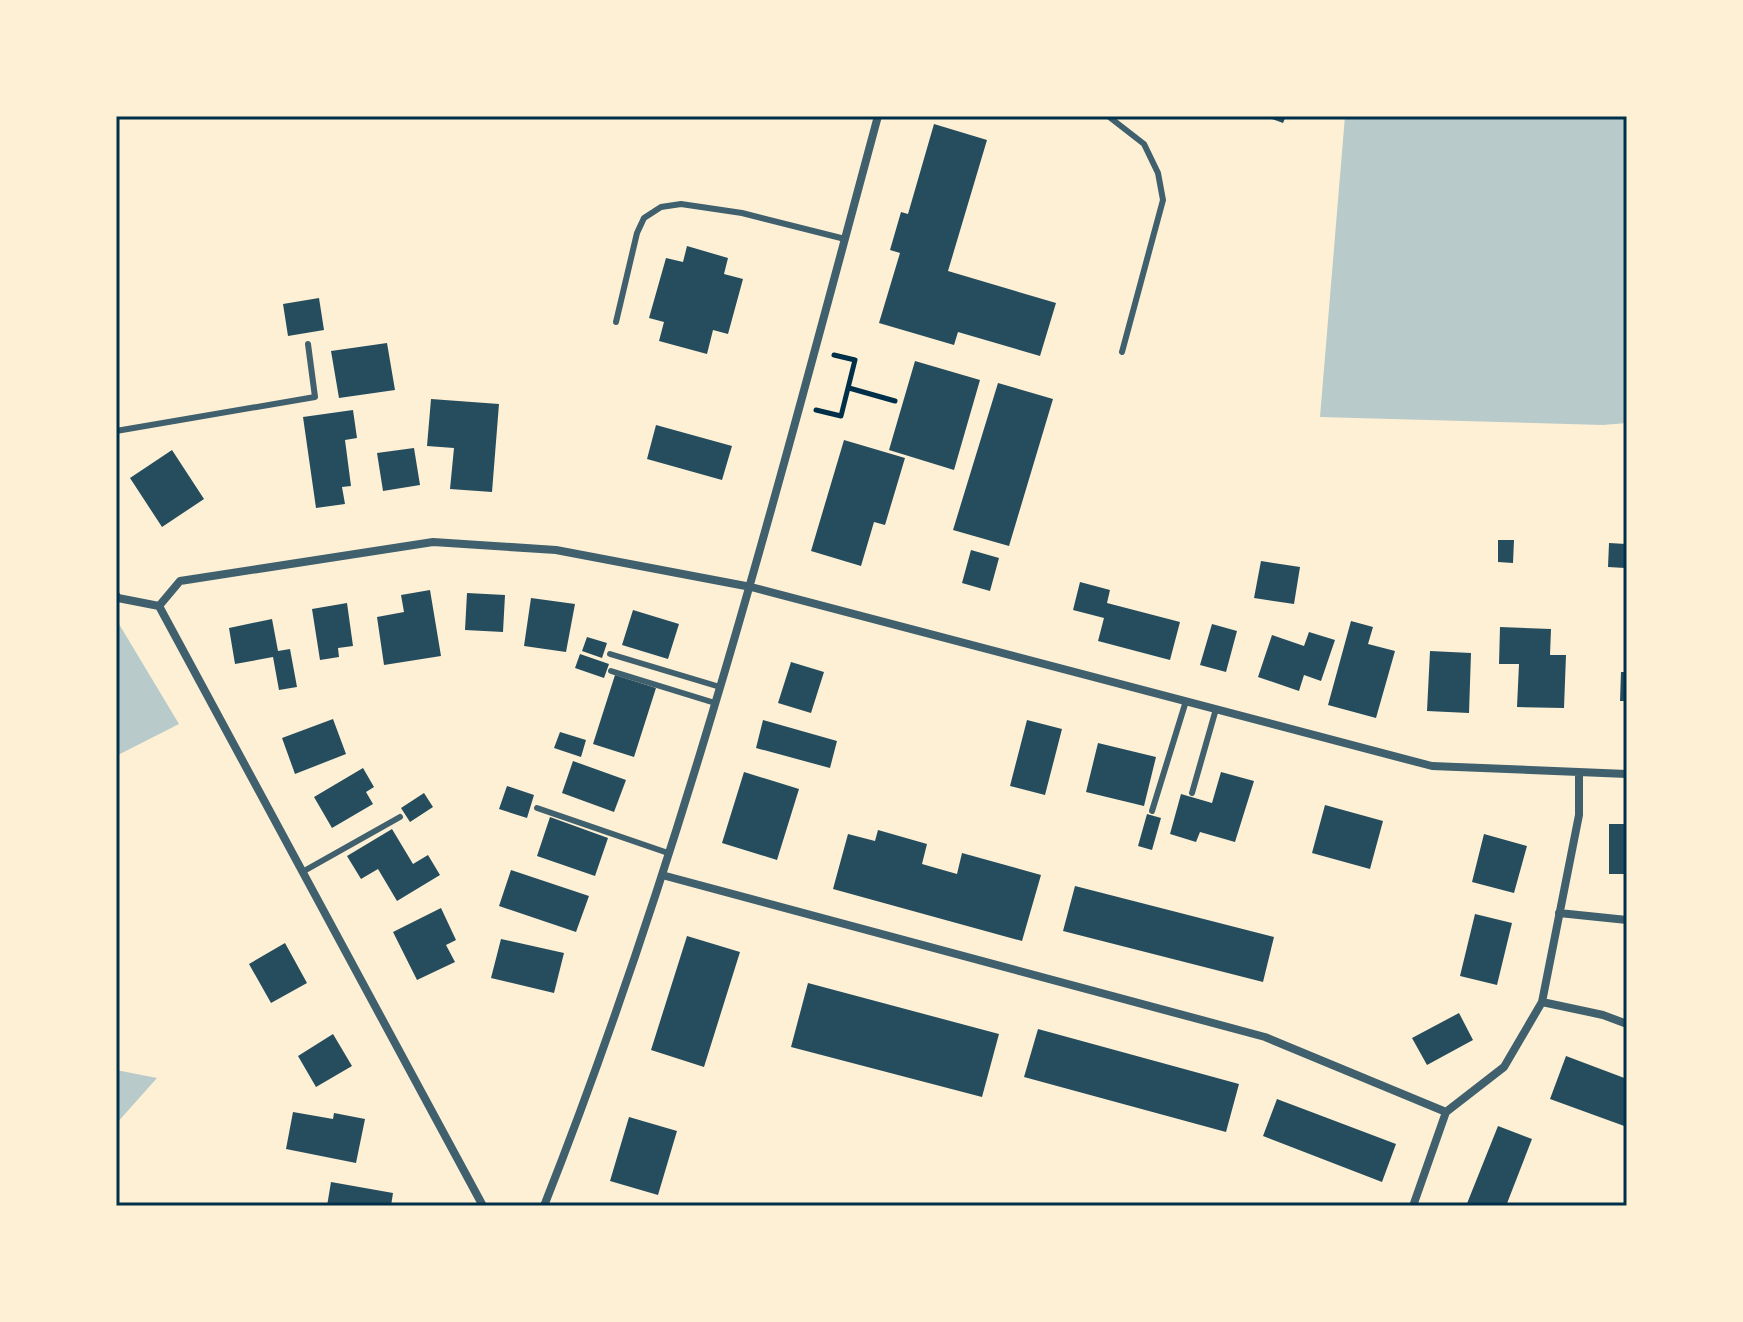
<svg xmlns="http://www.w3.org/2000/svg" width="1743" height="1322" font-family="Arial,sans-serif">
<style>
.green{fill:#b9caca}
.building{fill:#264d5e}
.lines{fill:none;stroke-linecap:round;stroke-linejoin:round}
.path{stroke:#003049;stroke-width:5}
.service{stroke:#3f606c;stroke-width:6}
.minor{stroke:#3f606c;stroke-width:8}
.neatline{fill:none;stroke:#003049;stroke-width:3}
</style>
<rect width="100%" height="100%" fill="#fdf0d5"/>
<!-- green -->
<path class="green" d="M1345,116H1627V423L1603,425L1320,417Z
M116,619L179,724L116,756Z
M116,1070L157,1078L116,1124Z"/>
<!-- building -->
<path class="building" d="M1264,116H1286L1283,123Z
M934,124L987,140L948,271L1056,303L1040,356L958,332L954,345L879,323L900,253L890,250L901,212L908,214Z
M687,246L728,258L724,274L743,279L728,334L713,330L707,354L659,341L664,322L649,318L666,258L683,262Z
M319,298L324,330L288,336L283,304Z
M387,343L395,390L339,398L331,351Z
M915,361L980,380L954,470L889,450Z
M998,383L1053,399L1009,546L953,530Z
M431,399L499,404L492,492L450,489L454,448L427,446Z
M353,410L357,438L345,440L351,486L342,487L345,504L316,508L303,417Z
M656,425L732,446L722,480L647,459Z
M844,440L905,458L885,525L874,522L861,566L811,551Z
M414,448L420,485L383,491L377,453Z
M172,450L204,499L162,527L130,478Z
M1498,540H1514L1513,563L1498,562Z
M1609,543L1626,544L1625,568L1608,567Z
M971,550L999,558L990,591L962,583Z
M1261,561L1300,567L1294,604L1254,598Z
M1080,582L1110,590L1107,603L1180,622L1170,660L1098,641L1104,618L1073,610Z
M430,590L441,656L384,665L377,617L404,612L401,595Z
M467,593L505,595L503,632L465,630Z
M531,598L575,604L566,652L524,646Z
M347,603L353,646L338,648L339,657L320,660L312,609Z
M633,610L679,624L668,659L622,645Z
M272,619L278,651L290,649L297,687L279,690L273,657L235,664L229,628Z
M1351,621L1373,627L1368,644L1395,651L1376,718L1328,705Z
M1212,624L1237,631L1226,672L1200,665Z
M1500,627L1551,629L1550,655H1566L1564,708L1517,707L1519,664H1499Z
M1309,632L1335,640L1321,681L1304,675L1299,691L1258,677L1272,635L1304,646Z
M587,637L607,643L602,658L582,651Z
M1430,651L1471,653L1469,713L1427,711Z
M580,654L609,664L604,678L575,668Z
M791,662L824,672L811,713L778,703Z
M1621,672H1627V701H1620Z
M615,675L656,688L634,757L593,744Z
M333,719L346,754L295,774L282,738Z
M763,720L837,741L830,768L756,748Z
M1027,720L1062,729L1045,795L1010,786Z
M560,732L586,740L581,757L554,748Z
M1098,743L1156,757L1144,806L1086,792Z
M573,761L626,780L614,812L562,793Z
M363,768L374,787L366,792L373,804L332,828L314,797Z
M744,772L799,789L777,860L722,843Z
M1221,772L1254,781L1235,842L1200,832L1196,842L1170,834L1181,794L1212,803Z
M507,786L534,795L527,818L499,809Z
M424,793L433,807L410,822L401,808Z
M1325,805L1383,821L1370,869L1312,853Z
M1147,814L1161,818L1152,850L1138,846Z
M550,817L608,838L595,876L537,856Z
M1609,824H1627V874H1609Z
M392,829L413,864L428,855L440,875L397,901L378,869L361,879L347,856Z
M878,830L927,844L922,864L957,874L962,853L1041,875L1022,941L833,889L848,834L875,841Z
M1484,834L1527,846L1514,893L1472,882Z
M511,870L589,896L576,932L499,906Z
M1075,886L1274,937L1263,982L1063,931Z
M441,908L456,940L446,945L455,962L417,980L393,932Z
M1475,914L1512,923L1497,985L1460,976Z
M687,936L740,952L704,1067L651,1050Z
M501,939L564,953L554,993L491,978Z
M285,943L307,983L271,1003L249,964Z
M808,983L999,1034L982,1097L791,1047Z
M1459,1013L1473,1040L1427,1065L1412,1038Z
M1038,1029L1239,1084L1226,1132L1024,1077Z
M333,1034L352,1066L316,1087L298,1056Z
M1566,1056L1627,1079V1127L1550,1099Z
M1277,1099L1396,1144L1382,1182L1263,1136Z
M293,1112L333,1119L334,1113L365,1119L356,1163L286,1149Z
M629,1117L677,1131L658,1195L610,1181Z
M1498,1126L1532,1139L1506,1206H1466Z
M331,1182L393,1193L391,1206H327Z"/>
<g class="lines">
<!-- path -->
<path class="path" d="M849,388L895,401
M816,410L841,416L855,360L834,355"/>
<!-- service -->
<path class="service" d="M1108,116L1144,144L1158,173L1163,200L1122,352
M616,322L637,233L644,218L661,207L681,204L742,213L845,239
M116,431L315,397L308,344
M610,654L720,687
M611,671L715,703
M1192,793L1216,709
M537,808L668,853
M1152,811L1186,701
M304,871L400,817"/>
<!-- minor -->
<path class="minor" d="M116,595L118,598L159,606L483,1206
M159,606L180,581L433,542L556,550L751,587L1432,766L1627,774
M662,875L1265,1037L1446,1112
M1559,913L1627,920
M1542,1002L1603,1015L1627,1024
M544,1206C684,852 779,483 878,116
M1413,1206L1446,1112L1504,1067L1542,1002L1579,815V773"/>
</g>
<!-- border -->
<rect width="1743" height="1322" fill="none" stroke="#fdf0d5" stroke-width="236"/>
<rect x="118" y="118" width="1507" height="1086" class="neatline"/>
</svg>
